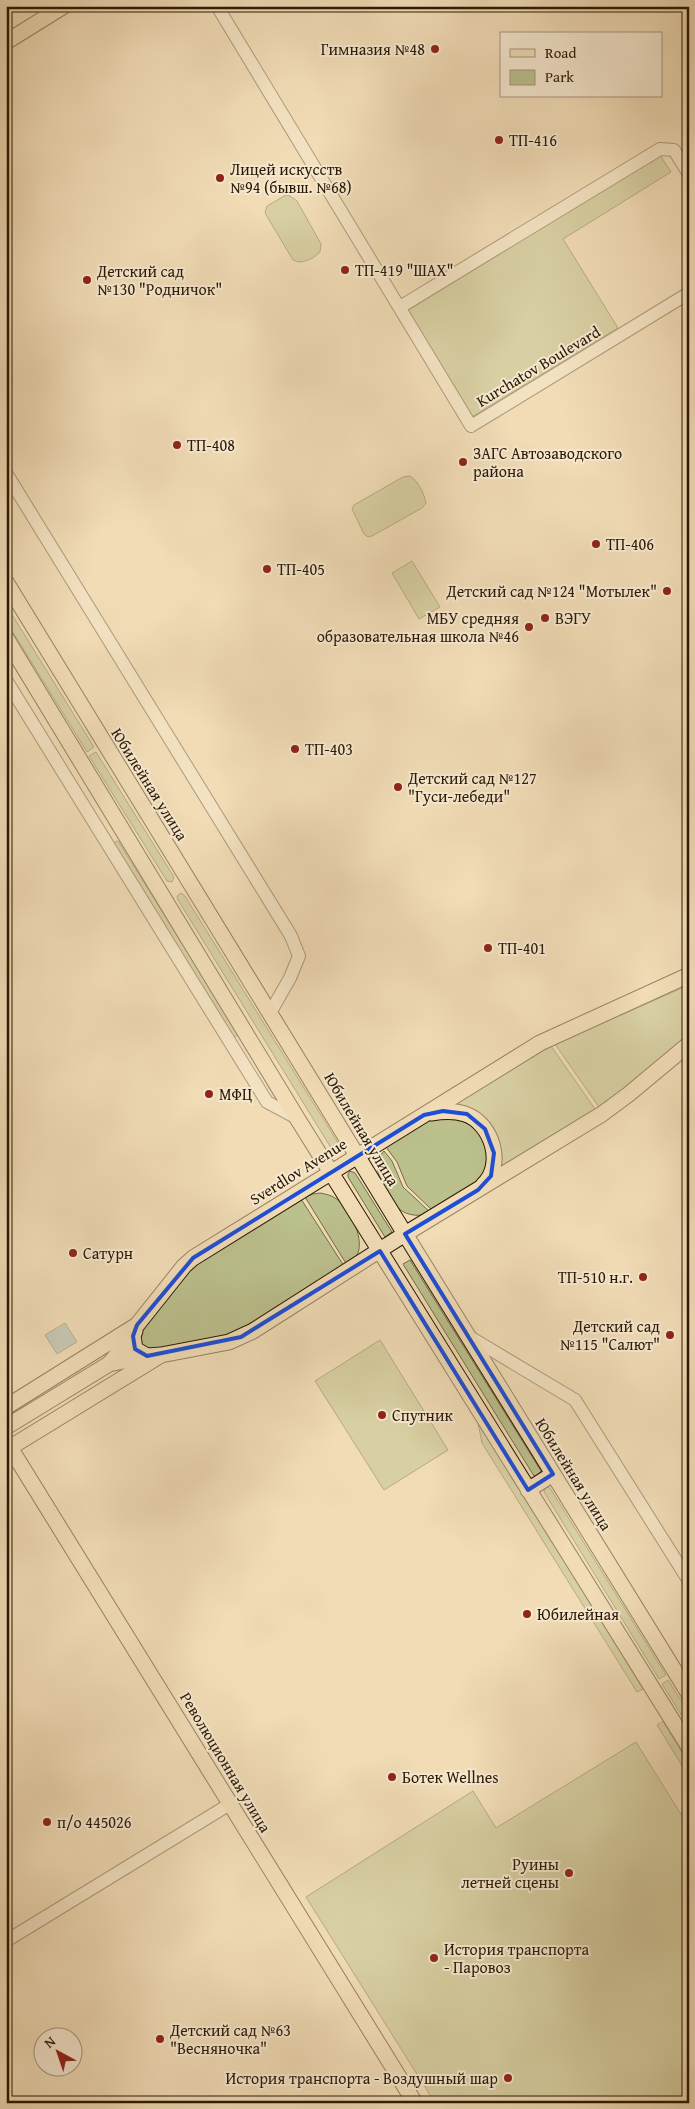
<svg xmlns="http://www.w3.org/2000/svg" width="695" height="2109" font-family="'Gentium Book Plus',serif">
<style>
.green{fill:#bbc08d;stroke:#726c47}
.water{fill:#9eb9b8;stroke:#70796f}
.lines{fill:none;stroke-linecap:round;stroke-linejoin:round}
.minor-casing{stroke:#5c4a2e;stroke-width:14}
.major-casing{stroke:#2a1901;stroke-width:17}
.minor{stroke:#f6e8d0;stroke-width:12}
.major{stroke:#f1dcb6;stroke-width:15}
.marked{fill:none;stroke:#1d4ed8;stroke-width:4;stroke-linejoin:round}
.poi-dot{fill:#8f2418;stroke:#f6e8d0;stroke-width:2}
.labels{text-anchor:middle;stroke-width:4;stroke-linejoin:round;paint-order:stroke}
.poi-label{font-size:16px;fill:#2a1901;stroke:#f6e8d0;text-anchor:start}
.street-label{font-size:16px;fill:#2a1901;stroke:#f6e8d0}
</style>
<rect width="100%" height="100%" fill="#f1dcb6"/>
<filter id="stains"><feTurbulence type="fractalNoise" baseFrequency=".004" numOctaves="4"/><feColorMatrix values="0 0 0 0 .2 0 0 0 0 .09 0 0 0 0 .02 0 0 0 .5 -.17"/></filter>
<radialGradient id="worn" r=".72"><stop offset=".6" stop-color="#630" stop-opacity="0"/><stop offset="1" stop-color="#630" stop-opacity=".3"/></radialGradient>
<!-- green -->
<path class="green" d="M660,155L671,172L563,239L618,328L472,417L407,311Z
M286,195L290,196L297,201L321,244L320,252C313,259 302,265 293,260L265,213L267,206Z
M410,476C418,481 424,493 426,503L422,508L372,536L368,537L364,534L352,509L354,505L403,477Z
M412,561L440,607L419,619L392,573Z
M6,605L94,747L87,752L6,621Z
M96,752L174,877L172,882L167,881L89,756Z
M118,841L239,1034L233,1038L113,843Z
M181,893L185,896L340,1146L333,1151L178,900L177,896Z
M689,985V1038L601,1110L555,1044Z
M551,1046L597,1112L496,1176L499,1158L455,1105Z
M440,1116L467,1121L479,1131L489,1157L481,1183L432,1210L407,1186L397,1162L386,1147L432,1119Z
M384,1151L392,1161L403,1187L431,1213C420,1217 408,1216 399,1209C388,1192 367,1171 384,1151Z
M350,1171L355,1173L392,1232L385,1237L348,1177V1174Z
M320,1193C325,1194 331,1195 335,1198C349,1206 364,1237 358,1253C356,1258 351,1261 347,1265L305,1197L313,1194Z
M301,1199L344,1266L236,1333L144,1352L136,1337L192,1266Z
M410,1260L541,1471L537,1476H534L403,1264Z
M380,1340L448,1450L384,1490L315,1381Z
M477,1418L643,1689L637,1692L482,1443Z
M545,1487L550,1488L666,1675L659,1679L544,1492Z
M668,1680L689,1713V1727L662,1684Z
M663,1721L689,1764V1777L657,1725Z
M636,1742L689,1827V2103H435L306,1897L473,1791L496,1828Z"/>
<!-- water -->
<path class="water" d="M65,1323L77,1342L57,1354L45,1335Z"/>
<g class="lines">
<defs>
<path id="minor" d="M217,6L471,426L689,293
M400,307L660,149L674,150L689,174
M6,473L291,936L299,956L290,978L270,1013
M6,680L267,1102L297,1118
M468,1336L575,1400L689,1581
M6,1941L230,1804"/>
<path id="major" d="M6,42L64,6
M6,582L405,1234L689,1694
M6,638L297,1118L689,1747
M431,1113C443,1111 454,1110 465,1114C492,1123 505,1165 483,1185
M135,1331L133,1336L135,1349L147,1356L161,1355
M109,1364L147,1356
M6,1407L137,1325L184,1266L193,1258L540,1043L689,975
M6,1427L109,1364L133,1336
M6,1441L415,2103
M6,1450L161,1355L229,1342L253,1331L405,1234L602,1114L629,1094L689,1044
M528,1490L553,1474"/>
</defs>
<!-- minor casing -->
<use href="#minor" class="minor-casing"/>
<!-- major casing -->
<use href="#major" class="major-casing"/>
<!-- minor -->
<use href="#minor" class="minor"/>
<!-- major -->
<use href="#major" class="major"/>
</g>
<!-- marked area -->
<path d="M0 0H695V2109H0ZM443,1111L467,1114L485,1129L494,1153L491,1176L478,1190L405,1234L553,1474L528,1490L380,1251L241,1337L147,1356L135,1349L133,1336L137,1325L193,1258L424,1115Z" fill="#f1dcb6" fill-opacity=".55" fill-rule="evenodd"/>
<path class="marked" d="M443,1111L467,1114L485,1129L494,1153L491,1176L478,1190L405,1234L553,1474L528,1490L380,1251L241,1337L147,1356L135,1349L133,1336L137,1325L193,1258L424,1115Z"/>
<!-- markers -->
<g class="poi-dot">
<circle cx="435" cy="49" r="5"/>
<circle cx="499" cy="140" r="5"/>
<circle cx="220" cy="178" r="5"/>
<circle cx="345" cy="270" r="5"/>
<circle cx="87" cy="280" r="5"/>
<circle cx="177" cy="445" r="5"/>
<circle cx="463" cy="462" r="5"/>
<circle cx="596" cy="544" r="5"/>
<circle cx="267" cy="569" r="5"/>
<circle cx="667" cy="591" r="5"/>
<circle cx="545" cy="618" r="5"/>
<circle cx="529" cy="627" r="5"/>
<circle cx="295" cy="749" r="5"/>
<circle cx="398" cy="787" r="5"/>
<circle cx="488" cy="948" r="5"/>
<circle cx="209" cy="1094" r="5"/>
<circle cx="73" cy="1253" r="5"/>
<circle cx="643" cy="1277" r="5"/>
<circle cx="670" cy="1335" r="5"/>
<circle cx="382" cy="1415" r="5"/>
<circle cx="527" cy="1614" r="5"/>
<circle cx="392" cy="1777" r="5"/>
<circle cx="47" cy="1822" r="5"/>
<circle cx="569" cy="1873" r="5"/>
<circle cx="434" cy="1958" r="5"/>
<circle cx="160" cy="2039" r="5"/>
<circle cx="508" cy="2078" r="5"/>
</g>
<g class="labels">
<!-- poi labels -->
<g class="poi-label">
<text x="425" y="55" text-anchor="end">Гимназия №48</text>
<text x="509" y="146">ТП-416</text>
<text x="230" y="175">Лицей искусств<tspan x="230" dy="18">№94 (бывш. №68)</tspan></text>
<text x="355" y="276">ТП-419 "ШАХ"</text>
<text x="97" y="277">Детский сад<tspan x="97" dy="18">№130 "Родничок"</tspan></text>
<text x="187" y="451">ТП-408</text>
<text x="473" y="459">ЗАГС Автозаводского<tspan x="473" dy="18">района</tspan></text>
<text x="606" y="550">ТП-406</text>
<text x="277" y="575">ТП-405</text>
<text x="657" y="597" text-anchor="end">Детский сад №124 "Мотылек"</text>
<text x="519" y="624" text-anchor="end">МБУ средняя<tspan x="519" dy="18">образовательная школа №46</tspan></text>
<text x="555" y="624">ВЭГУ</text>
<text x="305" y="755">ТП-403</text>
<text x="408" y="784">Детский сад №127<tspan x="408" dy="18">"Гуси-лебеди"</tspan></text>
<text x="498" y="954">ТП-401</text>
<text x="219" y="1100">МФЦ</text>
<text x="83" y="1259">Сатурн</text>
<text x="633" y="1283" text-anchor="end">ТП-510 н.г.</text>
<text x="660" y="1332" text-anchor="end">Детский сад<tspan x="660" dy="18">№115 "Салют"</tspan></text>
<text x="392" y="1421">Спутник</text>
<text x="537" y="1620">Юбилейная</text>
<text x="402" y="1783">Ботек Wellnes</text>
<text x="57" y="1828">п/о 445026</text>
<text x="559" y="1870" text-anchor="end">Руины<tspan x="559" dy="18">летней сцены</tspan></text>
<text x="444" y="1955">История транспорта<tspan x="444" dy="18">- Паровоз</tspan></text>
<text x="170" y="2036">Детский сад №63<tspan x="170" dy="18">"Весняночка"</tspan></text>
<text x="498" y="2084" text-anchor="end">История транспорта - Воздушный шар</text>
</g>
<!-- street labels -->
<g class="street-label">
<text transform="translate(538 366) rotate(-31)" y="6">Kurchatov Boulevard</text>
<text transform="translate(150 784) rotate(58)" y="6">Юбилейная улица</text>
<text transform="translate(362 1129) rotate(59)" y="6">Юбилейная улица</text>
<text transform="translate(298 1171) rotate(-32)" y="6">Sverdlov Avenue</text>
<text transform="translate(574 1474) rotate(58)" y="6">Юбилейная улица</text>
<text transform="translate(226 1762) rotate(59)" y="6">Революционная улица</text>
</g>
</g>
<!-- margin -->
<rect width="695" height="2109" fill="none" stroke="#f1dcb6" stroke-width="25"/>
<rect x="8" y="8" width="680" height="2094" fill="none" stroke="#2a1901" stroke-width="2.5"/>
<rect x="12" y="12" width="670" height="2084" fill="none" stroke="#2a1901"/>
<!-- legend -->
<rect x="500" y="32" width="162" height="65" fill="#f6e8d0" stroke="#a4957d"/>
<rect x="510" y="49" width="25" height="8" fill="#f1dcb6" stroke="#a4957d"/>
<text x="545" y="58" font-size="15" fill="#2a1901">Road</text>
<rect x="510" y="70" width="25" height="15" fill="#bbc08d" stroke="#a4957d"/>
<text x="545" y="82" font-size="15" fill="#2a1901">Park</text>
<!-- north arrow -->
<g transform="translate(58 2052) rotate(320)"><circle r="24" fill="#f6e8d0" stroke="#a4957d"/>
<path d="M0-4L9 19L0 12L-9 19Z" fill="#8f2418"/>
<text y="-8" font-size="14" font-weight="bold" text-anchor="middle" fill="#2a1901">N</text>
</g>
<rect width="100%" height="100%" filter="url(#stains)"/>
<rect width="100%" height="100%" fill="url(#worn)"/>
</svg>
